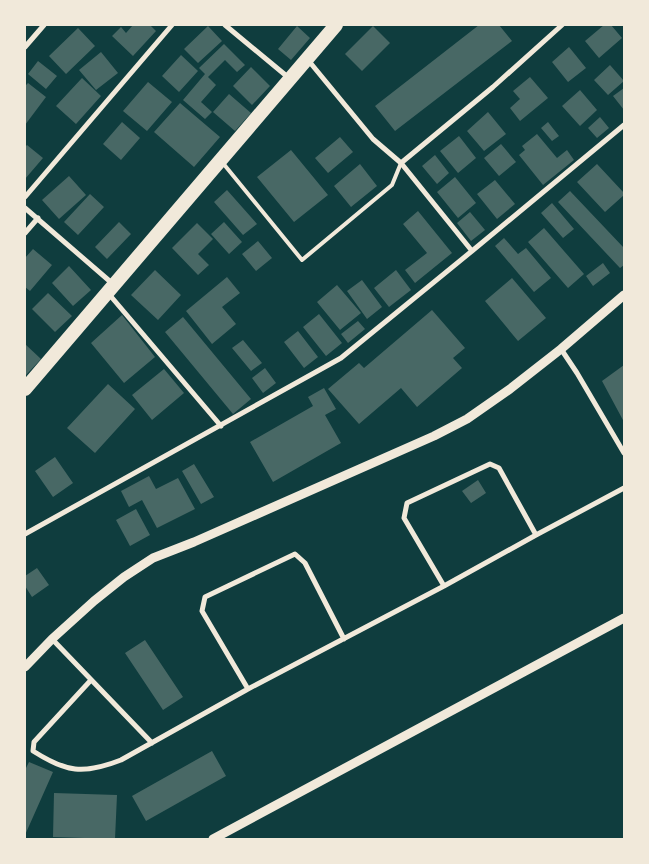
<svg xmlns="http://www.w3.org/2000/svg" width="649" height="864" font-family="Ubuntu,sans-serif">
<style>
.building{fill:#486865}
.lines{fill:none;stroke-linecap:round;stroke-linejoin:round}
.service{stroke:#f1e9da;stroke-width:4}
.minor{stroke:#f1e9da;stroke-width:5}
.tertiary{stroke:#f1e9da;stroke-width:9}
.trunk{stroke:#f1e9da;stroke-width:14}
</style>
<rect width="100%" height="100%" fill="#0f3d3e"/>
<!-- building -->
<path class="building" d="M133,25H150L156,31L133,56L112,36L121,27L126,33Z
M479,25H499L512,41L395,131L375,106Z
M604,25H611L622,38L599,58L585,41Z
M208,26L222,41L198,63L184,49Z
M297,26L310,38L291,60L278,49Z
M373,26L390,43L362,71L345,54Z
M78,28L95,46L66,74L49,56Z
M224,44L245,65L237,72L225,60L208,77L216,85L201,102L212,112L205,119L183,100L205,74L199,68Z
M569,47L586,68L568,82L552,62Z
M101,52L118,73L96,90L79,70Z
M181,55L198,71L179,92L162,76Z
M38,61L57,76L46,89L28,74Z
M610,65L624,81L608,95L594,80Z
M251,67L270,86L252,105L233,86Z
M530,77L548,98L520,121L510,108L520,99L513,91Z
M82,78L101,96L76,124L56,106Z
M148,82L172,102L147,131L123,111Z
M28,83L46,97L25,125V86Z
M624,88V110L613,96Z
M580,90L597,110L580,126L562,106Z
M229,94L251,113L235,131L213,112Z
M180,103L220,137L194,167L154,132Z
M488,112L506,134L484,151L467,131Z
M600,117L609,128L597,138L588,128Z
M122,122L140,138L121,160L103,144Z
M548,122L559,136L552,141L541,128Z
M537,134L557,158L567,150L574,160L543,185L519,155L525,150L522,146Z
M459,136L476,158L458,173L440,151Z
M340,137L353,152L328,173L315,158Z
M501,144L516,162L499,176L484,158Z
M27,145L43,158L25,179V147Z
M291,150L328,195L294,222L257,177Z
M435,155L449,173L437,184L422,166Z
M360,164L377,186L351,207L334,186Z
M597,164L624,193V195L605,212L577,182Z
M69,176L86,195L59,219L42,200Z
M455,177L476,203L458,218L437,192Z
M495,180L515,204L497,219L477,194Z
M227,190L257,224L243,235L214,202Z
M570,191L624,248V265L620,268L558,202Z
M90,194L104,207L78,235L64,222Z
M552,203L574,229L563,238L541,213Z
M418,211L452,253L415,283L405,270L427,253L403,224Z
M470,212L485,230L471,241L457,223Z
M119,222L131,234L107,259L95,247Z
M224,222L242,242L229,254L211,234Z
M197,223L213,239L198,254L209,265L198,275L172,248Z
M544,228L584,274L568,288L528,242Z
M504,238L518,254L526,248L551,278L534,292L495,246Z
M258,241L272,258L256,271L242,254Z
M33,249L52,265L30,291L25,287V258Z
M603,263L610,273L593,286L586,276Z
M69,266L91,290L73,306L52,283Z
M155,270L181,295L158,320L131,295Z
M396,270L411,290L389,307L374,288Z
M227,277L240,293L222,307L236,324L212,344L186,311Z
M512,278L546,318L518,341L485,301Z
M362,280L382,307L367,319L347,291Z
M337,285L361,313L340,330L317,302Z
M48,293L72,316L55,332L32,309Z
M432,310L465,348L453,358L462,368L417,407L401,388L359,424L328,389L359,363L364,368Z
M319,314L342,343L326,356L303,327Z
M122,315L155,357L124,383L91,343Z
M183,317L251,399L233,414L165,332Z
M358,321L365,329L348,343L341,334Z
M298,331L318,357L304,368L284,342Z
M243,340L262,363L251,371L232,348Z
M25,344L41,359L26,375L25,374Z
M624,365V422L602,381Z
M265,368L276,383L263,393L252,378Z
M164,369L184,393L152,420L132,395Z
M108,384L135,409L95,453L67,428Z
M324,388L336,409L325,415L341,443L273,482L250,442L313,406L308,397Z
M55,457L73,483L53,497L35,471Z
M194,464L214,497L201,504L182,471Z
M149,476L156,489L178,478L195,509L157,528L142,500L129,507L121,491Z
M478,480L486,493L471,503L462,491Z
M136,509L150,535L130,546L116,520Z
M37,568L49,585L32,597L25,586V576Z
M145,640L183,697L163,710L125,653Z
M212,751L226,776L146,821L132,796Z
M29,762L53,772L25,835V770Z
M54,793L117,795L115,839L53,837Z"/>
<g class="lines">
<!-- service -->
<path class="service" d="M222,162L302,260L392,185L401,163"/>
<!-- minor -->
<path class="minor" d="M225,25L289,78
M25,47L44,25
M308,60L373,139L401,163L472,251
M401,163L493,87L562,25
M25,197L172,25
M25,208L113,284
M25,233L38,218
M108,293L221,426
M561,349L577,373L624,453
M25,534L341,358L472,251L624,125
M444,586L404,518L407,503L490,464L499,468L536,535
M52,639L152,743
M91,680L34,742L33,751C66,772 83,775 121,760L248,689L444,586L536,535L624,488
M248,689L202,611L205,597L295,554L305,563L344,639"/>
<!-- tertiary -->
<path class="tertiary" d="M25,667L52,639L94,601L124,577L153,558L194,542L434,436L467,419L510,389L561,349L624,295
M213,839L624,618"/>
<!-- trunk -->
<path class="trunk" d="M25,389L336,25"/>
</g>
<!-- border -->
<rect width="649" height="864" fill="none" stroke="#f1e9da" stroke-width="52"/>
</svg>
